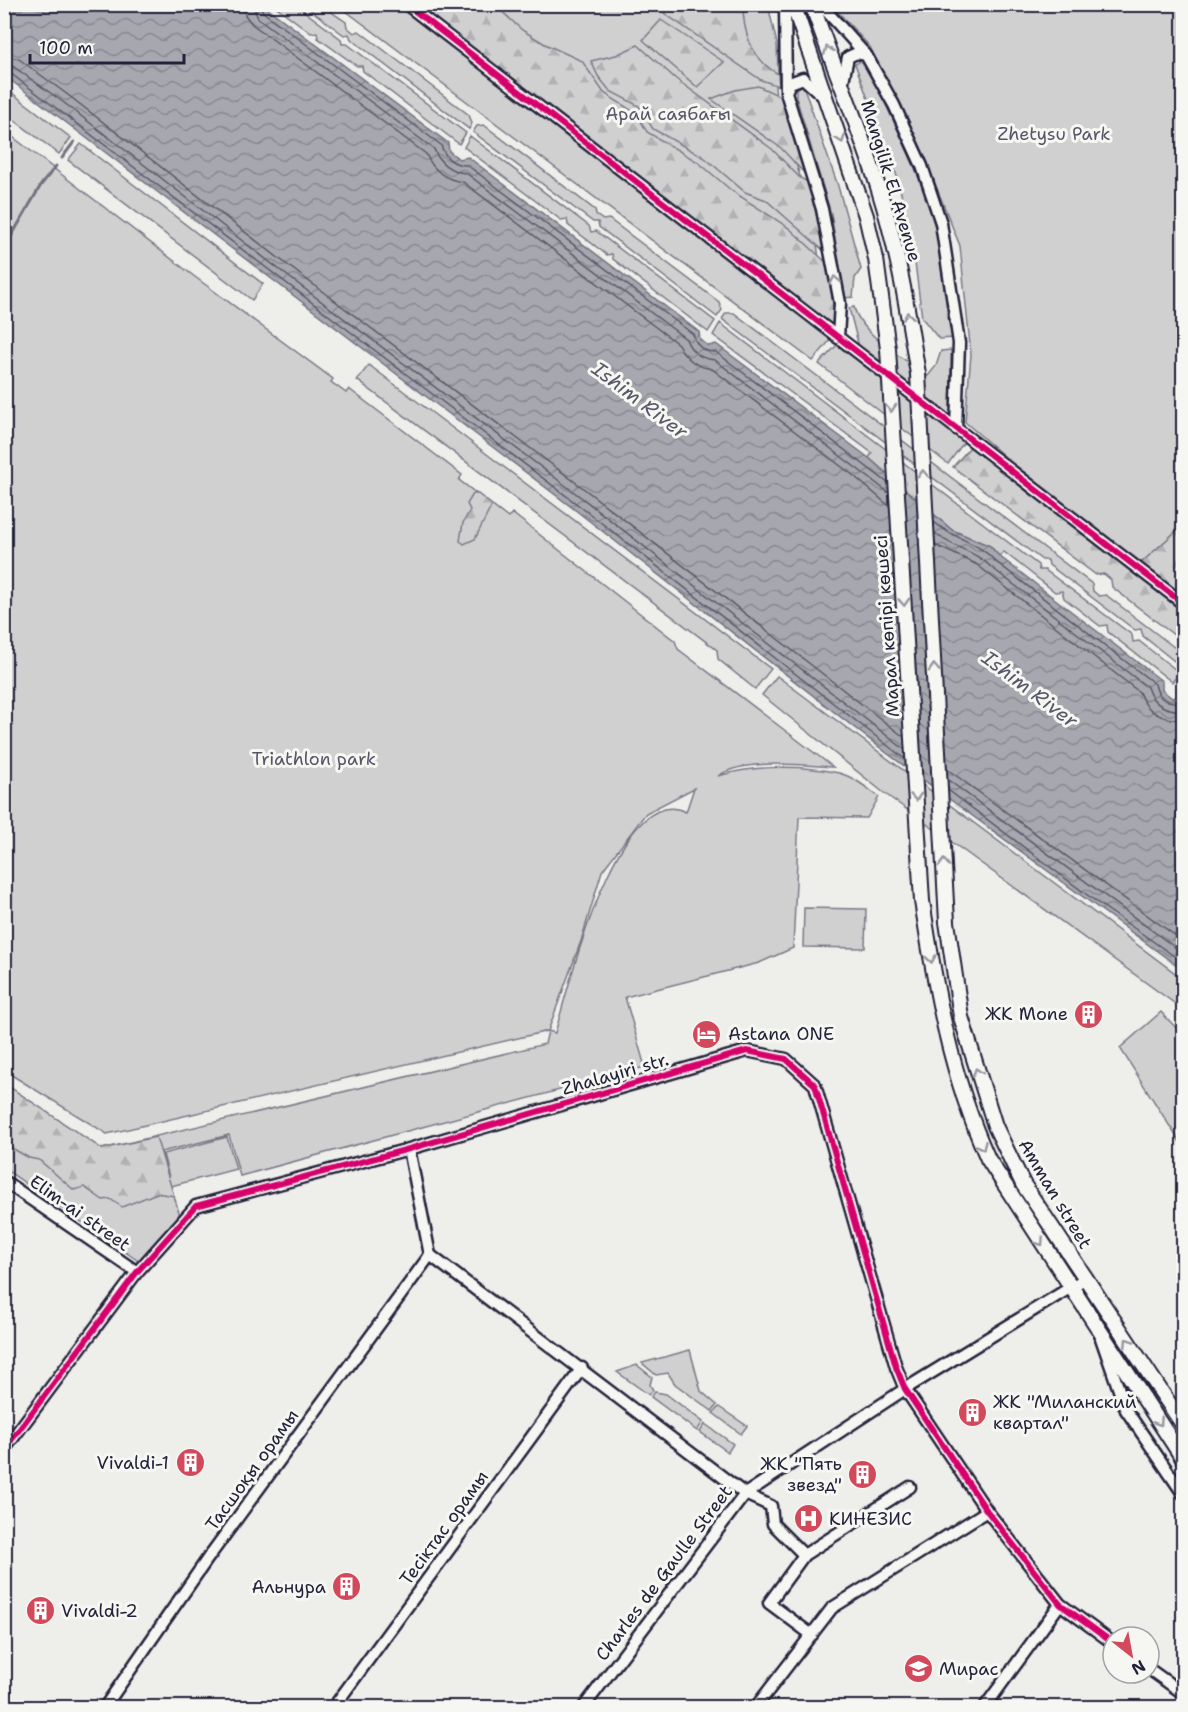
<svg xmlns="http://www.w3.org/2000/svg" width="1188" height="1712" font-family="'Shantell Sans',sans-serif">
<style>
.green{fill:#d0d0d1;stroke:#797986;stroke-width:1.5;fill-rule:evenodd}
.forest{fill:url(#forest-firs);stroke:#797986;stroke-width:1.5}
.water{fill:url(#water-waves);stroke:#727281;stroke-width:1.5}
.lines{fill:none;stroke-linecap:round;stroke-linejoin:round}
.shore{stroke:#575769;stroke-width:1.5}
.stream{stroke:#727281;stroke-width:3}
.minor-casing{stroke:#22223b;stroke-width:15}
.major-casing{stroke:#22223b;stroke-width:18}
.minor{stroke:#f6f6f2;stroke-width:10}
.major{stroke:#f6f6f2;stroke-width:14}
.major-bridge-casing{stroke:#22223b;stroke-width:18;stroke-linecap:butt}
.major-bridge{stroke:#f6f6f2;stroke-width:14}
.cycleway-casing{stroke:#f6f6f2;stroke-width:10}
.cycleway{stroke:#d6006c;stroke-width:6}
.oneway{stroke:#9797a0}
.labels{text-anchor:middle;stroke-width:6;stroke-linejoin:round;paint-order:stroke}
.park-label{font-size:18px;fill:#565668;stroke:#f6f6f2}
.street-label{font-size:18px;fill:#22223b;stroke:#f6f6f2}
.poi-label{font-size:18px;fill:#22223b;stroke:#f6f6f2;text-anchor:start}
.water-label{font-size:20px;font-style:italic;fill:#575769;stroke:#f6f6f2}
</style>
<defs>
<pattern id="forest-firs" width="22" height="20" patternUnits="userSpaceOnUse" patternTransform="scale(1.5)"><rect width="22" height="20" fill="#d0d0d1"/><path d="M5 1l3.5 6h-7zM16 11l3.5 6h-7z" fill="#b2b2b4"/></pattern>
<pattern id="water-waves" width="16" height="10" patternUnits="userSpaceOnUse" patternTransform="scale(1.5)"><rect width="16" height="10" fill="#a7a7af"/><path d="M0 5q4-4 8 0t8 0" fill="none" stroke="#888890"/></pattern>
</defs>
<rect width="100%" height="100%" fill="#eeeeeb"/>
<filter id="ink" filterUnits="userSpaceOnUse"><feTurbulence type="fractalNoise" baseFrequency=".0167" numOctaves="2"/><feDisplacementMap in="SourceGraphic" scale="12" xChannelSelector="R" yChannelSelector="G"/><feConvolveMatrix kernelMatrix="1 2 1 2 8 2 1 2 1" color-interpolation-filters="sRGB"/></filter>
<g filter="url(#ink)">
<!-- green -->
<path class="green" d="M274,5H296L341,39L342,44H347L466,133L459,144L363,71L362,66H357L318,38L317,32L311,33Z
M304,5H321L346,22L347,27L354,33L359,31L469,115L472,123L469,129L351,39L349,34L344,35Z
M338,5H768L777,44L778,74L774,72L776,99L813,218L831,339L813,361Z
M835,5H1183V525L1140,564L1026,475L965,422L971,355L960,246L924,156L870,47L839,13Z
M861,61L867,65C888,111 912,155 928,203C943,247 947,293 953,338L939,339L922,318L914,255L898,179L855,64Z
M803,85L838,186L861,269L855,278L853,297L845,298L831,214L796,97V89Z
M4,87L71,138L59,154L5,113Z
M484,125L595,210L596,215L603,220L609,219L719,302L722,310L717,317L599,227L598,222H593L473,132L477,126Z
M5,131L195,277L333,379L331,382L346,393L349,389L462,475L459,480L508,518L512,513L675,641L678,649L833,767C803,765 743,758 718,776C756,765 801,765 839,773C854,777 867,788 879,797L867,818L799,817L793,948L759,963L625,997L645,1067L240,1176L229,1135L161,1152L169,1177L163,1154L227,1137L236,1169L171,1186L181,1219L140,1262L5,1169V1084L102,1149L545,1044L548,1031L107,1134L5,1071ZM694,788L686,812C617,778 568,991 555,1033L548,1031L581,941L602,871L646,813Z
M470,136L589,226L591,232L596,231L715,321L708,332L613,259L612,254L607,255L568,225L567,219L561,220L464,147Z
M81,144L263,284L252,300L68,160Z
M854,307C861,335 905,359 928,376L936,366L941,351L951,350V416L944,414L859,347L849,308Z
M726,313H734L1092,584L1093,591L1099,596L1106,595L1183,654V668L1143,636L1141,629L1135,630L1049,565L1048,560H1042L722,319Z
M720,323L1038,565L1039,570H1045L1132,635L1133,642L1139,641L1180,673L1172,682L1108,632L1107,625L1100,626L1064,598L1062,591L1055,592L1004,552L999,556L990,546L952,530L869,458L872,453L713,335Z
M837,345L964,442L948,464L819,364Z
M369,365L771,669L755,689L718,659L717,650L357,380Z
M777,676L1183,979V1005L1181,1008L884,793L762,695Z
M804,908L866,909L865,948L803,947Z
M1161,1012L1183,1035V1147L1120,1048Z
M690,1350L701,1391L717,1405L712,1411L675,1384L668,1373L656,1375L642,1363Z
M637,1365L652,1377L650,1385L653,1390L649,1395L617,1372Z
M655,1392L666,1394L703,1422L697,1431L651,1397Z
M719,1407L747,1426L741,1434L713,1413Z
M705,1424L733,1444L728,1452L700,1432Z"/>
<!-- forest -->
<path class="forest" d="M414,5H495L522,30L545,44L582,61L604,93L637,114L647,132L698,162L732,191L789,228L828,264L835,321L831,326Z
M669,5H743C743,33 752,59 778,74L779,86L761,80L664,13Z
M661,20L724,62L697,87L643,40Z
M638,45L676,79L772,149L799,177L809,183L825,252L766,200L745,192L705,158L653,129L639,106L610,91L598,76L591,61L616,55Z
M758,86L782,97L805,174L781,148L711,99L735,90Z
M970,447L1183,611V642L1112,587L1111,580L1104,574L1096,575L953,467Z
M473,494H478L492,505L475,539L464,544L460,541L463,523L470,510L467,504Z
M1183,525V598L1140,564Z
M5,1084L102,1149L156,1137L174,1196L157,1193L122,1207L110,1199L103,1200L84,1187L74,1190L39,1160L29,1158L5,1144Z"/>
<!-- water -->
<path class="water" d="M5,5H263L448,143L449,151L459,159L468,157L699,332L700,340L709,346L716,344L869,458L952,530L990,546L999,556L1162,681V690L1172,698L1180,696L1183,699V970L888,754L574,509L5,76Z"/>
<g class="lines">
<!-- shore -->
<path class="shore" d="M243,4L245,15L252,24L426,154C433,170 446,180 463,182L678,344C685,358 696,367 712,369L854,476L889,506
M252,4L258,18L434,149C439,163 451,172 466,173L686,339C691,352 701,359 715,360L889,493
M260,4L263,12L441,145C445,159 454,165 467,165L693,334C697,347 703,352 716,352L888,483
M4,55L19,59L68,95L294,270L587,491L904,737
M4,64L14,67L63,102L289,277L582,498L904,749
M4,72L10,73L577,504L905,759
M934,522C955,540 977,541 995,561L1155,684C1159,702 1167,702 1184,703
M935,533C952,548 974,550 991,567L1147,687C1153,706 1166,710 1184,711
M935,545L976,564L1139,692C1147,713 1162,720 1184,720
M947,769L1184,942
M948,780L1184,954
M948,790L1098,903L1184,963"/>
<!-- stream -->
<path class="stream" d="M62,158L74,142
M4,249L41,185L56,166"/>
<defs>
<path id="minor" d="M406,4L1184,604
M785,4L786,92L822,209L840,303L838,338
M820,4L866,55L857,53L848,57L842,86
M866,55L894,105L922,166L941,223L959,343L956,429
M786,92L790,83L803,78L825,98
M409,1149L430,1255L745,1494L771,1506L773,1524L804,1555
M4,1181L137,1272
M1101,1338L1126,1410L1184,1495
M4,1450L137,1272L196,1206L409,1149L747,1051L786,1059L815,1085L896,1367L905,1389L987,1511L1060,1604L1113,1643
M812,1635L769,1603L804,1555L910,1487
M1149,1669L1184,1694
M104,1708L208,1558L430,1255
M333,1708L582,1368
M583,1708L745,1494L905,1389L1086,1278
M755,1708L832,1608L987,1511
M984,1708L1060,1604"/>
<path id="major" d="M793,4L866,216L876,259L888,349
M812,4C833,67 860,127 879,190C898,250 908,312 918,374
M922,901C936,992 950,1074 988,1159L1184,1460
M947,922L961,1017L995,1126L1023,1184L1184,1426"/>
</defs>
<!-- minor casing -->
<use href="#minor" class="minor-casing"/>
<!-- major casing -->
<use href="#major" class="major-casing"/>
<!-- minor -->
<use href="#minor" class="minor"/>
<!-- major -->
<use href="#major" class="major"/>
<defs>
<path id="major-bridge" d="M888,349L922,901
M918,374L947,922"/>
</defs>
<!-- major-bridge casing -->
<use href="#major-bridge" class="major-bridge-casing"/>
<!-- major-bridge -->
<use href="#major-bridge" class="major-bridge"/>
<defs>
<path id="cycleway" d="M406,4L1184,604
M4,1450L137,1272L196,1206L409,1149L747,1051L786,1059L815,1085L896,1367L905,1389L987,1511L1060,1604L1113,1643"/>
</defs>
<!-- cycleway casing -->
<use href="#cycleway" class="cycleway-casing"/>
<!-- cycleway -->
<use href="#cycleway" class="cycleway"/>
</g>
<!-- one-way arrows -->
<defs><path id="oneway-chevron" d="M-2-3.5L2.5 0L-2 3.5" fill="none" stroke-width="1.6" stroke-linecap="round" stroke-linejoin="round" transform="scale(1.5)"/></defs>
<g class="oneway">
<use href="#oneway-chevron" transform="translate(828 50) rotate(-111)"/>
<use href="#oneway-chevron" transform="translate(841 139) rotate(70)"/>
<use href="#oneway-chevron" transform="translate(835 280) rotate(-101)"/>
<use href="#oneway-chevron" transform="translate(908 316) rotate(-99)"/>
<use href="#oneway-chevron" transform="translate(891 408) rotate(86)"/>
<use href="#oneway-chevron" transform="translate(923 474) rotate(-93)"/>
<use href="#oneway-chevron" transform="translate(904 602) rotate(86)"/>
<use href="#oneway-chevron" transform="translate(934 668) rotate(-93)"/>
<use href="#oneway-chevron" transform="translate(916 797) rotate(86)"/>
<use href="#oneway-chevron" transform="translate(944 863) rotate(-93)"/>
<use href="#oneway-chevron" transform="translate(931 959) rotate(81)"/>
<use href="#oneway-chevron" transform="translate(977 1072) rotate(-107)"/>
<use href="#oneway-chevron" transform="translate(982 1146) rotate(66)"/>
<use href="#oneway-chevron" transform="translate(1040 1242) rotate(56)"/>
<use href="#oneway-chevron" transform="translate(1128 1342) rotate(-123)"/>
<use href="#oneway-chevron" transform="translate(1159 1422) rotate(57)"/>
</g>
</g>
<!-- icons -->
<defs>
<symbol id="building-disc" viewBox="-11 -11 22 22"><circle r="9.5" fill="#d1495b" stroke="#f6f6f2"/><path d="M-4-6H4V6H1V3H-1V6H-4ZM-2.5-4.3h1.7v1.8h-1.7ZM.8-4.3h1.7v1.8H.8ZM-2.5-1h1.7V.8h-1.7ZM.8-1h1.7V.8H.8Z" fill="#fff"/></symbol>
<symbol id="hotel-disc" viewBox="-11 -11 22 22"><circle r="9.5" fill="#d1495b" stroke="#f6f6f2"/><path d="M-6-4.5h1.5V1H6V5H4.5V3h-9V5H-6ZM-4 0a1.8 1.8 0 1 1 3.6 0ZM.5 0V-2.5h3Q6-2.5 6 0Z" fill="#fff"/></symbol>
<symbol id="hospital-disc" viewBox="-11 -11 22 22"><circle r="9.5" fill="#d1495b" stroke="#f6f6f2"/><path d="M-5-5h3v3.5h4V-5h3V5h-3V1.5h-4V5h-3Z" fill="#fff"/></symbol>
<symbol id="school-disc" viewBox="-11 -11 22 22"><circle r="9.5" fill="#d1495b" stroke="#f6f6f2"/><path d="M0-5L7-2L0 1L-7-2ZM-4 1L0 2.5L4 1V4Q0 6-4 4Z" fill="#fff"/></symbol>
</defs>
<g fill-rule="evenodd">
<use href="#building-disc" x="1072" y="998" width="33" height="33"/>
<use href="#hotel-disc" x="690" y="1018" width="33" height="33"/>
<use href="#building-disc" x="956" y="1396" width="33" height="33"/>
<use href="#building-disc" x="174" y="1446" width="33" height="33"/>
<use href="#building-disc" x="846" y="1458" width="33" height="33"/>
<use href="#hospital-disc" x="792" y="1502" width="33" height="33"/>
<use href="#building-disc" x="330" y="1570" width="33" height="33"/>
<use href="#building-disc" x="24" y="1594" width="33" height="33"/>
<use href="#school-disc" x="902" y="1652" width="33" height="33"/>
</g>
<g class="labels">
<!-- park labels -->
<g class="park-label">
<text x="668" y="120">Арай саябағы</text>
<text x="1054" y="140">Zhetysu Park</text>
<text x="314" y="765">Triathlon park</text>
</g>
<!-- street labels -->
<g class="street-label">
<text transform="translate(891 181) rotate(73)" y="6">Mangilik El Avenue</text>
<text transform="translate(887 626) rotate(-94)" y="6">Марал көпірі көшесі</text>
<text transform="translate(615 1074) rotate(-16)" y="6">Zhalayiri str.</text>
<text transform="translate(1055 1194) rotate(59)" y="6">Amman street</text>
<text transform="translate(80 1213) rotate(35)" y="6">Elim-ai street</text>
<text transform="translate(252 1470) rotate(-54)" y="6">Тасшоқы орамы</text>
<text transform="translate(444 1528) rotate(-54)" y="6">Тесіктас орамы</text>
<text transform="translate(664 1573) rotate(-53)" y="6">Charles de Gaulle Street</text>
</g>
<!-- poi labels -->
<g class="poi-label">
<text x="1068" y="1020" text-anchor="end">ЖК Mone</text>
<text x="728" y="1040">Astana ONE</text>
<text x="993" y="1408">ЖК "Миланский<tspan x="993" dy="21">квартал"</tspan></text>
<text x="169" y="1469" text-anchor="end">Vivaldi-1</text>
<text x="842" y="1470" text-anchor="end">ЖК "Пять<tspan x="842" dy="21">звезд"</tspan></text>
<text x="829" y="1525">КИНЕЗИС</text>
<text x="326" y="1593" text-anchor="end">Альнура</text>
<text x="61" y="1617">Vivaldi-2</text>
<text x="939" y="1675">Мирас</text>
</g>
<!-- water labels -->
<g class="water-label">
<text transform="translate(640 400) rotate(37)" y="7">Ishim River</text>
<text transform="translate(1030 689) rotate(37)" y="7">Ishim River</text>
</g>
</g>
<!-- margin -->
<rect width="1188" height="1712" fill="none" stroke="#f6f6f2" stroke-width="24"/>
<rect x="12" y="12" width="1164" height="1688" fill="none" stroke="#22223b" stroke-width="2" filter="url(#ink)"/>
<!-- north arrow -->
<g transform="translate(1131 1655) rotate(149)"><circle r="28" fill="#f6f6f2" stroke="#a1a1a9" stroke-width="1.5"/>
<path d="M0-4.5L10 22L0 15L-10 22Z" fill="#d1495b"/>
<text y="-9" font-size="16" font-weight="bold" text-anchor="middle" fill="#22223b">N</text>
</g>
<!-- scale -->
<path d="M30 54v9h154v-9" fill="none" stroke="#22223b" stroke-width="3"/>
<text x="39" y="54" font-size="18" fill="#22223b" stroke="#f6f6f2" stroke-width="4.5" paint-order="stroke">100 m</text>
</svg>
